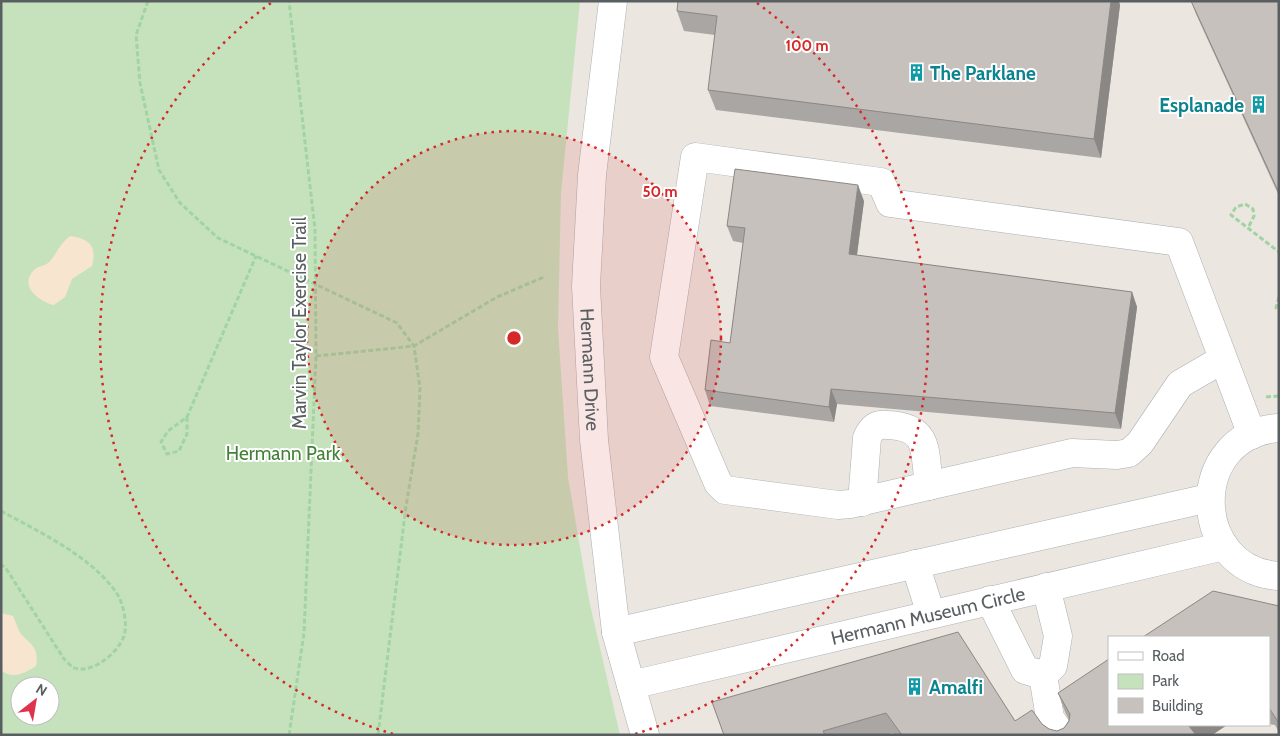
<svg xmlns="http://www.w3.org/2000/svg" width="1280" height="736" font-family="Cabin,sans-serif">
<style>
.green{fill:#c6e2bd;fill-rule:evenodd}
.sand{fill:#f8e5cf}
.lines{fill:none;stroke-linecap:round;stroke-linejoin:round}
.minor-casing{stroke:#acb0b3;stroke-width:29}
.path{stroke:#a1d3a3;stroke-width:3;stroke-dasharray:5 2.5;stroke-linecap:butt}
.minor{stroke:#fff;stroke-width:28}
.wall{fill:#aaa6a3}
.shaded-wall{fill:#8b8784}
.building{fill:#c6c1bd;stroke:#8b8784}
.ring{fill:none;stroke:#d62828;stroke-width:2.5;stroke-dasharray:2.5 5}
.labels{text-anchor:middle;stroke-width:4;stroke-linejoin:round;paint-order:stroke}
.culture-label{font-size:19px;font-weight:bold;fill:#0d838f;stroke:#fff;text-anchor:start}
.street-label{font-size:19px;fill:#595e61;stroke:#fff}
.park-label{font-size:19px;fill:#458038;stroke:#fff}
.centre{fill:#d62828;stroke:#fff;stroke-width:2.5}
.ring-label{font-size:15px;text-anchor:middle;font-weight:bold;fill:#d62828;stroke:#fff;stroke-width:4;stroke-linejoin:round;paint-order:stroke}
</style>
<rect width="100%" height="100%" fill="#ebe6e0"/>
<!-- green -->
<path class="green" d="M1,1H580L561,193L558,328L568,477L589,600L620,735H1ZM20,686H50V716H20Z"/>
<!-- sand -->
<path class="sand" d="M70,236C90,239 97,246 92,266L72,279L65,297L54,305C40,302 18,286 34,270C39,265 46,267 51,260C58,251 60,244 70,236Z
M1,613L13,616C16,622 18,631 22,635C33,646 39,649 36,666C25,673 12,680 1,670Z"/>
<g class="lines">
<defs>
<g id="minor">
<path id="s1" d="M613,1L592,175L586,286L594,440L616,632L645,735"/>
<path d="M1223,359L1180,384L1140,443L1129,453L1117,455L1072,453L850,504L838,505L725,490L718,483L664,357L695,157L881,182L890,203L1179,242L1252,435"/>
<path d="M1279,428C1187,434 1189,570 1279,576"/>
<path d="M862,502L867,438C872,427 876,424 888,425C931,427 924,452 929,486"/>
<path d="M915,564L931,614"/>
<path d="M990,600L1025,670L1043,675"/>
<path d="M616,632L1209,498"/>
<path d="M1043,675L1053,666L1058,636L1046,587"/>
<path d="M1043,675L1050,718L1062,735"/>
<path id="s2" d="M631,685L1224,546"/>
</g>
</defs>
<!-- minor casing -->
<use href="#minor" class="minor-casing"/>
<!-- path -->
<path class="path" d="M148,1L136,35L140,83L159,170L180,203L218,238L397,323L414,346L420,388L418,434L406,506L378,735
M1249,226L1254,216L1253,209L1245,204L1236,207L1231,215L1279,252
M1279,297L1276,308L1279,311
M316,356L414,346L497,297L544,277
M1266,397L1279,396
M187,417V434L179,451L167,454L161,442L168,431L187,417L256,256
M1,511C41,533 89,555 116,592C123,602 128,624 124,636C118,653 91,676 72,667C70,665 66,661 64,659L7,570L1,564
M289,735L304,633L316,356L315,230L289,1"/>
<!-- minor -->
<use href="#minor" class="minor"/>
</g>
<!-- wall -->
<path class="wall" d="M1191,1H1279V196L1196,14Z
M1120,5L1101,158L716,110L708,90L715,35L684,31L677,11Z
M864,201L857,255L1132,292L1137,307L1121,429L837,404L834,422L710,406L705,390L730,343L743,243L733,241L727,226Z
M1279,606V732L1275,725L1269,724V637Z
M1058,693L1109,725H1227L1212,735H894L893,733L888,735H724L712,702L1015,721L1042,724L1049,729L1057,731L1064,728L1069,720L1065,712Z"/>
<!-- shaded-wall -->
<path class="shaded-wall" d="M1111,1H1119L1120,5L1101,158L1094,139Z
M858,185L864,201L855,269L849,254Z
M1132,292L1137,307L1121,429L1115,413Z
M831,389L837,404L834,422L829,407Z
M1191,725H1227L1212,735H1193L1189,726Z"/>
<!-- building -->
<path class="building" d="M678,1H1111L1094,139L708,90L717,16L677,11Z
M1191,1H1279V193Z
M735,169L858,185L849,254L1132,292L1115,413L831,389L829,407L705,390L711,340L730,343L745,228L727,226Z
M1213,591L1279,606V723L1269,708V637H1143Z
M958,632L1015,721L1032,710L1042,724L1049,729L1057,731L1064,728L1069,721L1070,714L1058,693L1109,659V725H1191L1189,726L1196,735H902L886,713L823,731L825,735H724L712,702Z"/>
<!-- distance rings -->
<circle cx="514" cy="338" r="207" fill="#d62828" fill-opacity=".12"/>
<g class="ring">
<circle cx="514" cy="338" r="207"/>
<path d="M393 734A414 414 0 0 1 271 3M757 3A414 414 0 0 1 635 734"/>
</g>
<!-- icons -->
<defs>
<symbol id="building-bare" viewBox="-9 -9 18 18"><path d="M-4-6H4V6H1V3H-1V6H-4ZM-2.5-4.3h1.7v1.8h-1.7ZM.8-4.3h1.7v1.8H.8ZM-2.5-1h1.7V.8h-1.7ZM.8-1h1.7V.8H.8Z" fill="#0f9aa8" stroke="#fff" stroke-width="2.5" paint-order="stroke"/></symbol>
</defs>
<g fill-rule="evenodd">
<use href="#building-bare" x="904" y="60" width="25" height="25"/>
<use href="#building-bare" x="1246" y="92" width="25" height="25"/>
<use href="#building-bare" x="902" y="674" width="25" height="25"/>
</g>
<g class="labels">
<!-- culture labels -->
<g class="culture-label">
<text x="930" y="80">The Parklane</text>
<text x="1244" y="112" text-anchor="end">Esplanade</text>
<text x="929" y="694">Amalfi</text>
</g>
<!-- street labels -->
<g class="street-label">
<text transform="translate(299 323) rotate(-90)" y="7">Marvin Taylor Exercise Trail</text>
<text dy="7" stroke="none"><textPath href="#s1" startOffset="370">Hermann Drive</textPath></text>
<text dy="7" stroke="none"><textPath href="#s2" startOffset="305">Hermann Museum Circle</textPath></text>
</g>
<!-- park labels -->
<g class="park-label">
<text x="283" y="460">Hermann Park</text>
</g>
</g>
<circle cx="514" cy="338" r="8" class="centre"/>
<g class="ring-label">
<text x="807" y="51">100 m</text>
<text x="660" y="197">50 m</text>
</g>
<!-- border -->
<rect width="1280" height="736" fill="none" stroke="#595e61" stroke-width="5"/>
<!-- legend -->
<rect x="1108" y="636" width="162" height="90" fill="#ffffff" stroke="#bdbfc0"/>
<rect x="1118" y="652" width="25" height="8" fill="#ffffff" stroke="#bdbfc0"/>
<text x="1152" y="661" font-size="15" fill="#595e61">Road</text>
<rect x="1118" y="674" width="25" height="15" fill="#c6e2bd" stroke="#bdbfc0"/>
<text x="1152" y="686" font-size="15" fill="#595e61">Park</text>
<rect x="1118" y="698" width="25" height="15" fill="#c6c1bd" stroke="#bdbfc0"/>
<text x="1152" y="711" font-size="15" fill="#595e61">Building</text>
<!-- north arrow -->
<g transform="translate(35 701) rotate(31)"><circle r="24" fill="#ffffff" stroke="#bdbfc0"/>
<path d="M0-4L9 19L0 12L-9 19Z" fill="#df324c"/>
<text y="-8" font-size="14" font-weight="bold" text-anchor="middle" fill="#595e61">N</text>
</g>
</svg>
